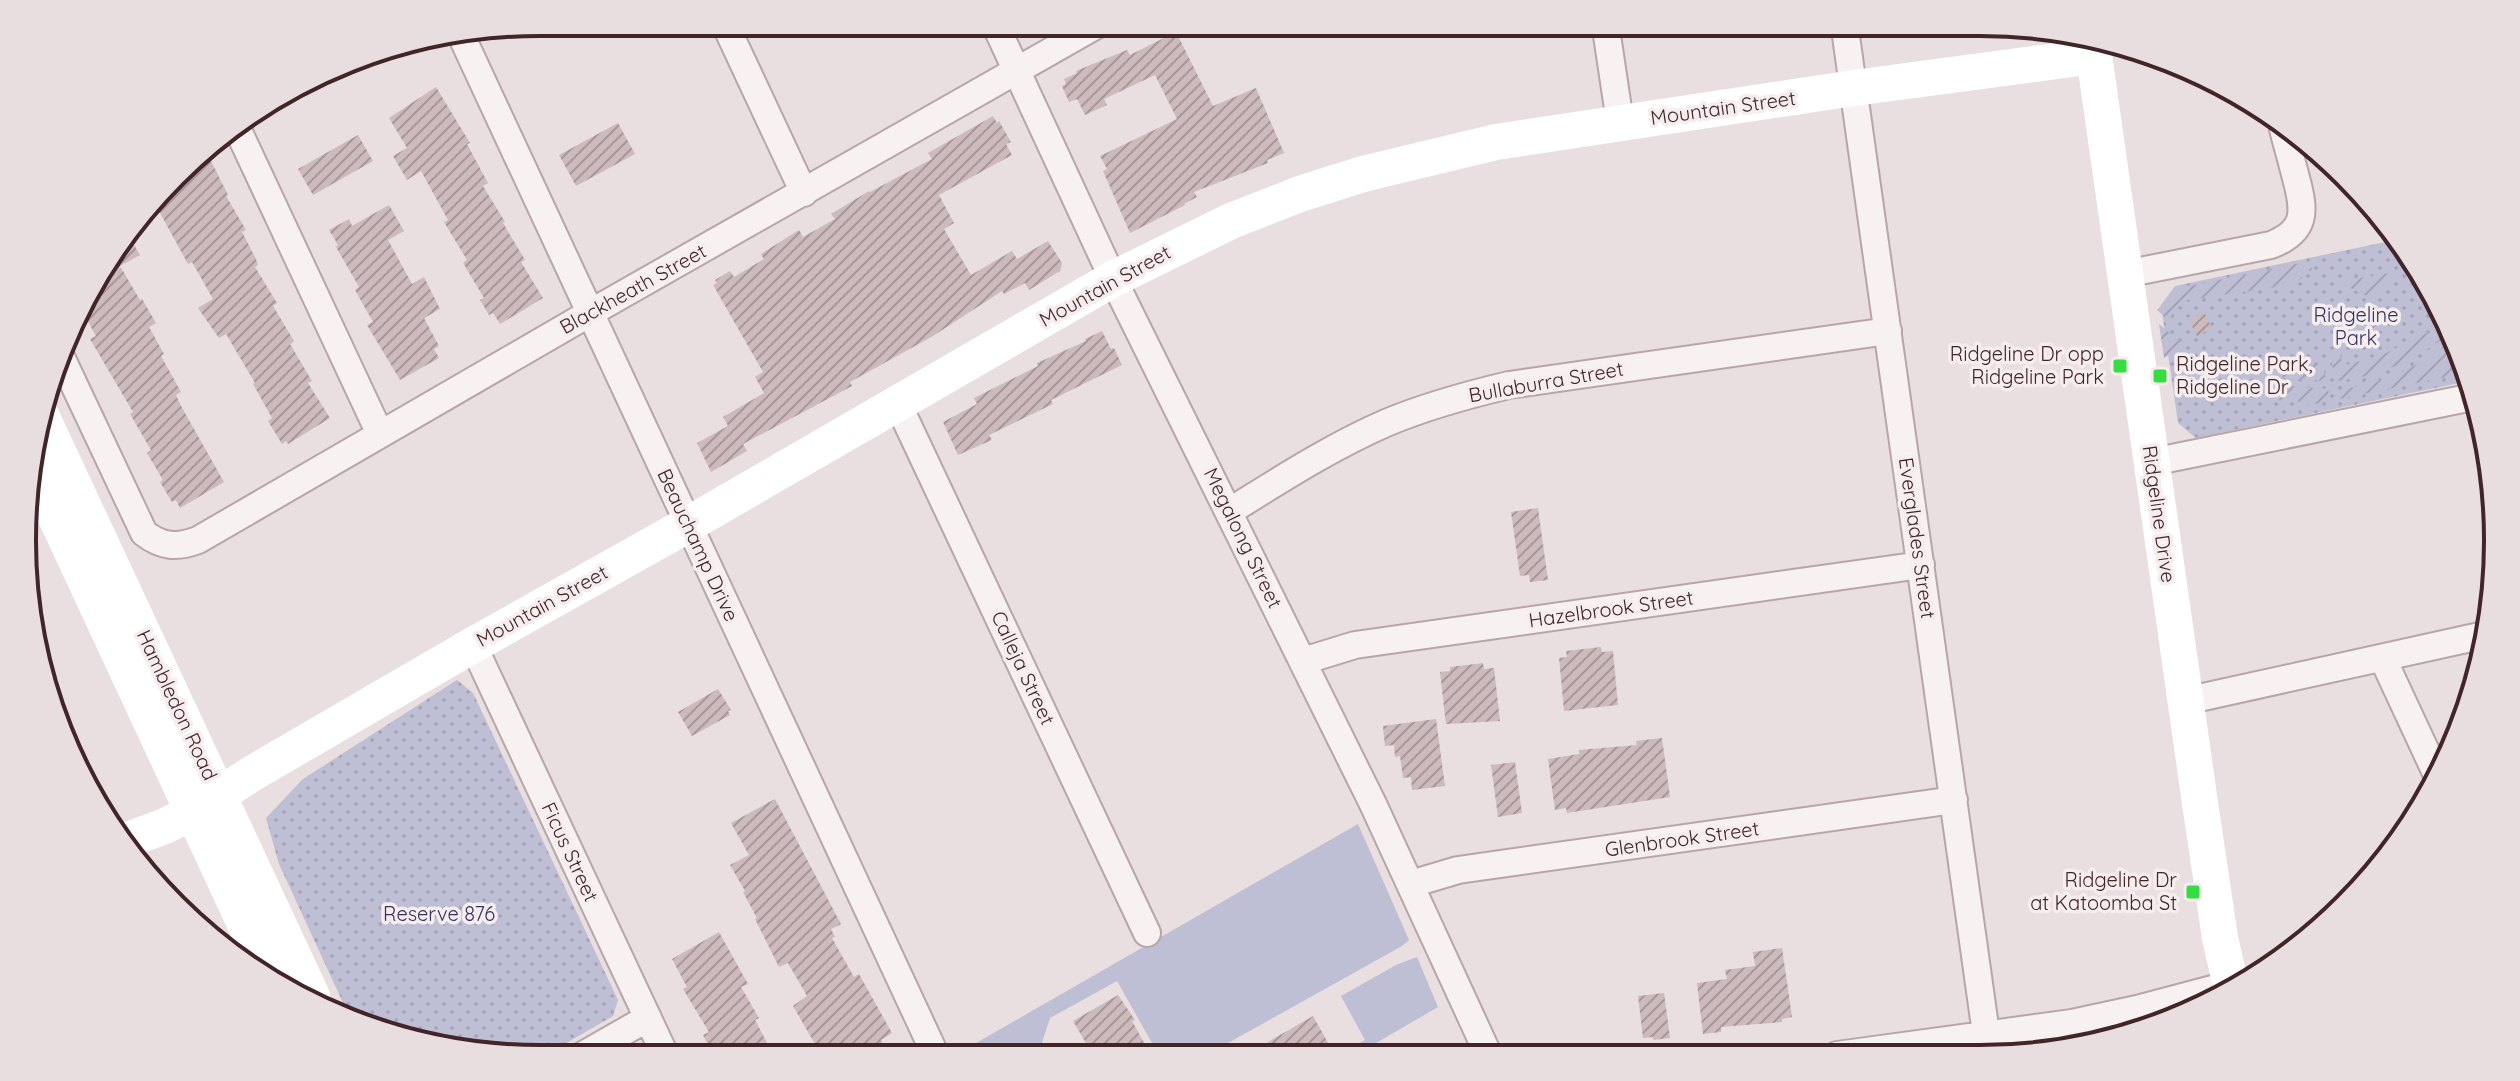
<svg xmlns="http://www.w3.org/2000/svg" width="2520" height="1081" font-family="Quicksand,sans-serif">
<style>
.grass{fill:#bebed4}
.park{fill:url(#park-dots)}
.garden{fill:url(#garden-furrows)}
.building{fill:url(#building-hatch)}
.lines{fill:none;stroke-linecap:round;stroke-linejoin:round}
.street-casing{stroke:#b7a6a9;stroke-width:30}
.street{stroke:#f7f1f2;stroke-width:26}
.secondary{stroke:#fff;stroke-width:36}
.poi-dot{fill:#35dc42;stroke:#f6edef;stroke-width:3}
.labels{text-anchor:middle;stroke-width:7;stroke-linejoin:round;paint-order:stroke}
.street-label{font-size:20px;fill:#412529;stroke:#f6edef}
.park-label{font-size:20px;fill:#33315f;stroke:#f6edef}
.poi-label{font-size:20px;fill:#412529;stroke:#f6edef;text-anchor:end}
.rim{fill:none;stroke:#412529;stroke-width:4}
</style>
<defs>
<pattern id="park-dots" width="8" height="8" patternUnits="userSpaceOnUse" patternTransform="scale(2)"><rect width="8" height="8" fill="#bebed4"/><path d="M2 2h.1M6 6h.1" fill="none" stroke="#a4a3b6" stroke-width="1.8" stroke-linecap="round"/></pattern>
<pattern id="garden-furrows" width="10" height="10" patternUnits="userSpaceOnUse" patternTransform="scale(2)"><rect width="10" height="10" fill="#bebed4"/><path d="M-1 1l2-2M0 10L10 0M9 11l2-2" fill="none" stroke="#a4a3b6"/></pattern>
<pattern id="building-hatch" width="6" height="6" patternUnits="userSpaceOnUse" patternTransform="scale(2)"><rect width="6" height="6" fill="#ccbabd"/><path d="M-1 1l2-2M0 6l6-6M5 7l2-2" fill="none" stroke="#a7979a"/></pattern>
</defs>
<rect width="100%" height="100%" fill="#e9dee0"/>
<!-- grass -->
<path class="grass" d="M1358,824L1409,940L1402,946L1228,1043L1213,1057H1160L1117,981L1050,1018L1037,1058H950Z
M1417,957L1438,1007L1352,1057H1336L1365,1040L1341,996L1396,965Z"/>
<!-- park -->
<path class="park" d="M2390,241L2445,312L2464,382L2196,438L2178,423L2161,305L2175,286Z
M457,680L473,693L618,1000L613,1016L539,1059L373,1031L350,1018L279,864L266,818L303,779Z"/>
<!-- garden -->
<path class="garden" d="M2310,261L2312,270L2300,272L2302,278L2290,285L2182,301L2168,320L2157,310L2175,289Z
M2389,273L2391,278L2376,301L2339,282Z
M2383,320L2385,328L2383,330L2353,340L2340,353L2342,366L2382,355L2426,333L2442,339C2409,363 2376,377 2335,381L2332,365L2338,336Z
M2159,324L2185,346L2164,358Z
M2453,341L2461,374L2339,399L2337,390C2381,385 2418,367 2453,341Z
M2269,359L2323,365L2326,381L2287,378L2265,374Z
M2277,385L2328,389L2330,401L2304,406L2303,402L2276,400Z"/>
<!-- building -->
<path class="building" d="M1176,32L1213,106L1256,88L1284,153L1267,160L1268,163L1194,192L1197,197L1184,204L1185,205L1130,233L1103,171L1107,169L1100,156L1177,119L1155,75L1104,99L1107,105L1085,115L1077,99L1069,102L1062,86L1066,84L1064,79L1077,73L1076,71L1127,50L1130,55Z
M436,87L470,143L467,144L488,183L483,186L505,222L503,223L525,260L521,262L543,298L500,324L493,313L489,315L480,300L484,298L463,263L467,260L444,222L448,220L421,171L407,180L393,156L407,148L389,118Z
M993,116L997,123L999,121L1011,142L1006,144L1012,155L939,195L954,223L944,229L971,275L1012,251L1017,259L1048,241L1062,263L1060,271L1029,290L1025,283L1004,294L1002,291L933,336L850,382L852,386L743,444L747,451L711,472L697,443L728,426L723,417L764,393L755,377L763,372L713,285L717,283L715,280L730,271L734,277L764,259L761,254L799,230L803,237L835,219L831,214L869,191L870,192L932,159L928,153Z
M618,123L635,154L576,186L559,155Z
M358,135L373,161L313,195L298,169Z
M204,147L228,195L226,196L246,230L242,232L255,257L258,265L255,267L277,303L273,306L294,341L290,344L312,381L308,383L330,418L288,444L286,441L282,444L268,421L272,418L253,384L255,383L226,334L219,338L198,308L213,299L192,262L188,264L159,211L162,209L157,201L199,150Z
M389,205L404,231L388,240L412,284L424,277L440,309L424,318L439,346L434,349L439,358L400,380L367,325L373,322L355,290L359,287L336,247L338,245L329,230L349,219L352,226Z
M129,236L140,255L120,266L140,300L142,299L156,323L149,327L164,354L161,356L181,392L176,395L181,406L224,482L180,508L176,500L172,502L160,482L163,480L147,453L151,450L130,414L133,412L90,339L96,336L81,309L92,281Z
M2203,312L2212,328L2197,336L2189,320Z
M1102,331L1111,349L1114,348L1122,365L1051,400L1053,404L989,435L992,440L958,455L943,422L977,404L974,398L1038,366L1037,363L1086,341L1085,339Z
M1538,508L1548,580L1530,582L1529,575L1520,576L1511,512Z
M1601,647L1602,652L1613,651L1618,705L1564,711L1559,658L1567,657L1566,651Z
M1483,663L1484,669L1494,668L1500,721L1446,724L1440,672L1450,671V667Z
M718,689L731,710L728,711L730,715L692,736L678,712Z
M1436,719L1445,786L1412,790L1411,777L1403,778L1400,756L1395,757L1394,745L1385,746L1383,726Z
M1662,738L1670,797L1567,813L1566,808L1555,810L1548,759L1579,754V750L1637,745L1636,741Z
M1515,762L1522,813L1498,817L1491,765Z
M775,799L841,924L831,929L835,937L832,938L854,977L859,974L892,1033L881,1040L890,1058H823L793,1006L807,996L788,963L779,967L755,919L757,918L743,892L745,891L730,865L749,855L731,823Z
M719,932L748,984L741,987L759,1018L755,1020L775,1058H715L703,1035L709,1032L683,989L687,987L672,959Z
M1782,948L1792,1017L1782,1019V1022L1721,1027V1032L1703,1034L1697,983L1727,979L1725,970L1755,966L1753,952Z
M1664,993L1670,1038L1653,1040V1037L1643,1038L1638,996Z
M1118,995L1135,1020L1132,1021L1152,1057H1094L1073,1021Z
M1313,1016L1336,1057H1242Z"/>
<g class="lines">
<defs>
<path id="street" d="M724,22L804,193
M994,22L1113,279L1373,804L1489,1056
M1605,22L1620,122
M1844,22L1989,1055
M461,35L936,1056
M237,128L380,434
M2125,274L2271,245C2307,231 2305,211 2296,178C2292,162 2287,145 2283,129
M62,359L144,533C162,547 177,548 198,540L590,313L1102,22
M898,404L1147,933
M2152,462L2468,398
M1230,511C1280,480 1331,447 1386,423C1426,406 1467,395 1509,385L1888,331
M473,645L667,1059
M2383,659L2437,775
M1303,661L1355,645L1921,565
M2185,701L2480,636
M1411,884L1458,870L1954,800
M1837,1055L2072,1023L2137,1009L2231,984
M576,1059L648,1018"/>
</defs>
<!-- street casing -->
<use href="#street" class="street-casing"/>
<!-- street -->
<use href="#street" class="street"/>
<!-- secondary -->
<path class="secondary" d="M2092,41L2200,803L2220,938L2231,986
M41,415L312,996
M32,466L266,969
M125,841L165,826L193,812L253,773L473,645L689,524L1113,279L1231,221L1300,194L1363,174L1496,142L1854,88L2094,56"/>
</g>
<!-- markers -->
<g class="poi-dot">
<rect x="2112" y="358" width="16" height="16" rx="4"/>
<rect x="2152" y="368" width="16" height="16" rx="4"/>
<rect x="2185" y="884" width="16" height="16" rx="4"/>
</g>
<g class="labels">
<!-- street labels -->
<g class="street-label">
<text transform="translate(1723 108) rotate(-8)" y="7">Mountain Street</text>
<text transform="translate(1105 286) rotate(-29)" y="7">Mountain Street</text>
<text transform="translate(633 289) rotate(-29)" y="7">Blackheath Street</text>
<text transform="translate(1546 382) rotate(-10)" y="7">Bullaburra Street</text>
<text transform="translate(2159 514) rotate(82)" y="7">Ridgeline Drive</text>
<text transform="translate(1243 538) rotate(64)" y="7">Megalong Street</text>
<text transform="translate(1917 538) rotate(82)" y="7">Everglades Street</text>
<text transform="translate(698 545) rotate(65)" y="7">Beauchamp Drive</text>
<text transform="translate(542 606) rotate(-29)" y="7">Mountain Street</text>
<text transform="translate(1611 609) rotate(-8)" y="7">Hazelbrook Street</text>
<text transform="translate(1023 668) rotate(65)" y="7">Calleja Street</text>
<text transform="translate(177 705) rotate(65)" y="7">Hambledon Road</text>
<text transform="translate(1682 839) rotate(-8)" y="7">Glenbrook Street</text>
<text transform="translate(570 852) rotate(65)" y="7">Ficus Street</text>
</g>
<!-- park labels -->
<g class="park-label">
<text x="2356" y="322">Ridgeline<tspan x="2356" dy="23">Park</tspan></text>
<text x="439" y="921">Reserve 876</text>
</g>
<!-- poi labels -->
<g class="poi-label">
<text x="2104" y="361">Ridgeline Dr opp<tspan x="2104" dy="23">Ridgeline Park</tspan></text>
<text x="2176" y="371" text-anchor="start">Ridgeline Park,<tspan x="2176" dy="23">Ridgeline Dr</tspan></text>
<text x="2177" y="887">Ridgeline Dr<tspan x="2177" dy="23">at Katoomba St</tspan></text>
</g>
</g>
<!-- crop -->
<path d="M0 0H2520V1081H0ZM540 36H1980A504 504 0 0 1 2484 540V541A504 504 0 0 1 1980 1045H540A504 504 0 0 1 36 541V540A504 504 0 0 1 540 36Z" fill="#e8dddf" fill-rule="evenodd"/>
<path class="rim" d="M540 36H1980A504 504 0 0 1 2484 540V541A504 504 0 0 1 1980 1045H540A504 504 0 0 1 36 541V540A504 504 0 0 1 540 36Z"/>
</svg>
